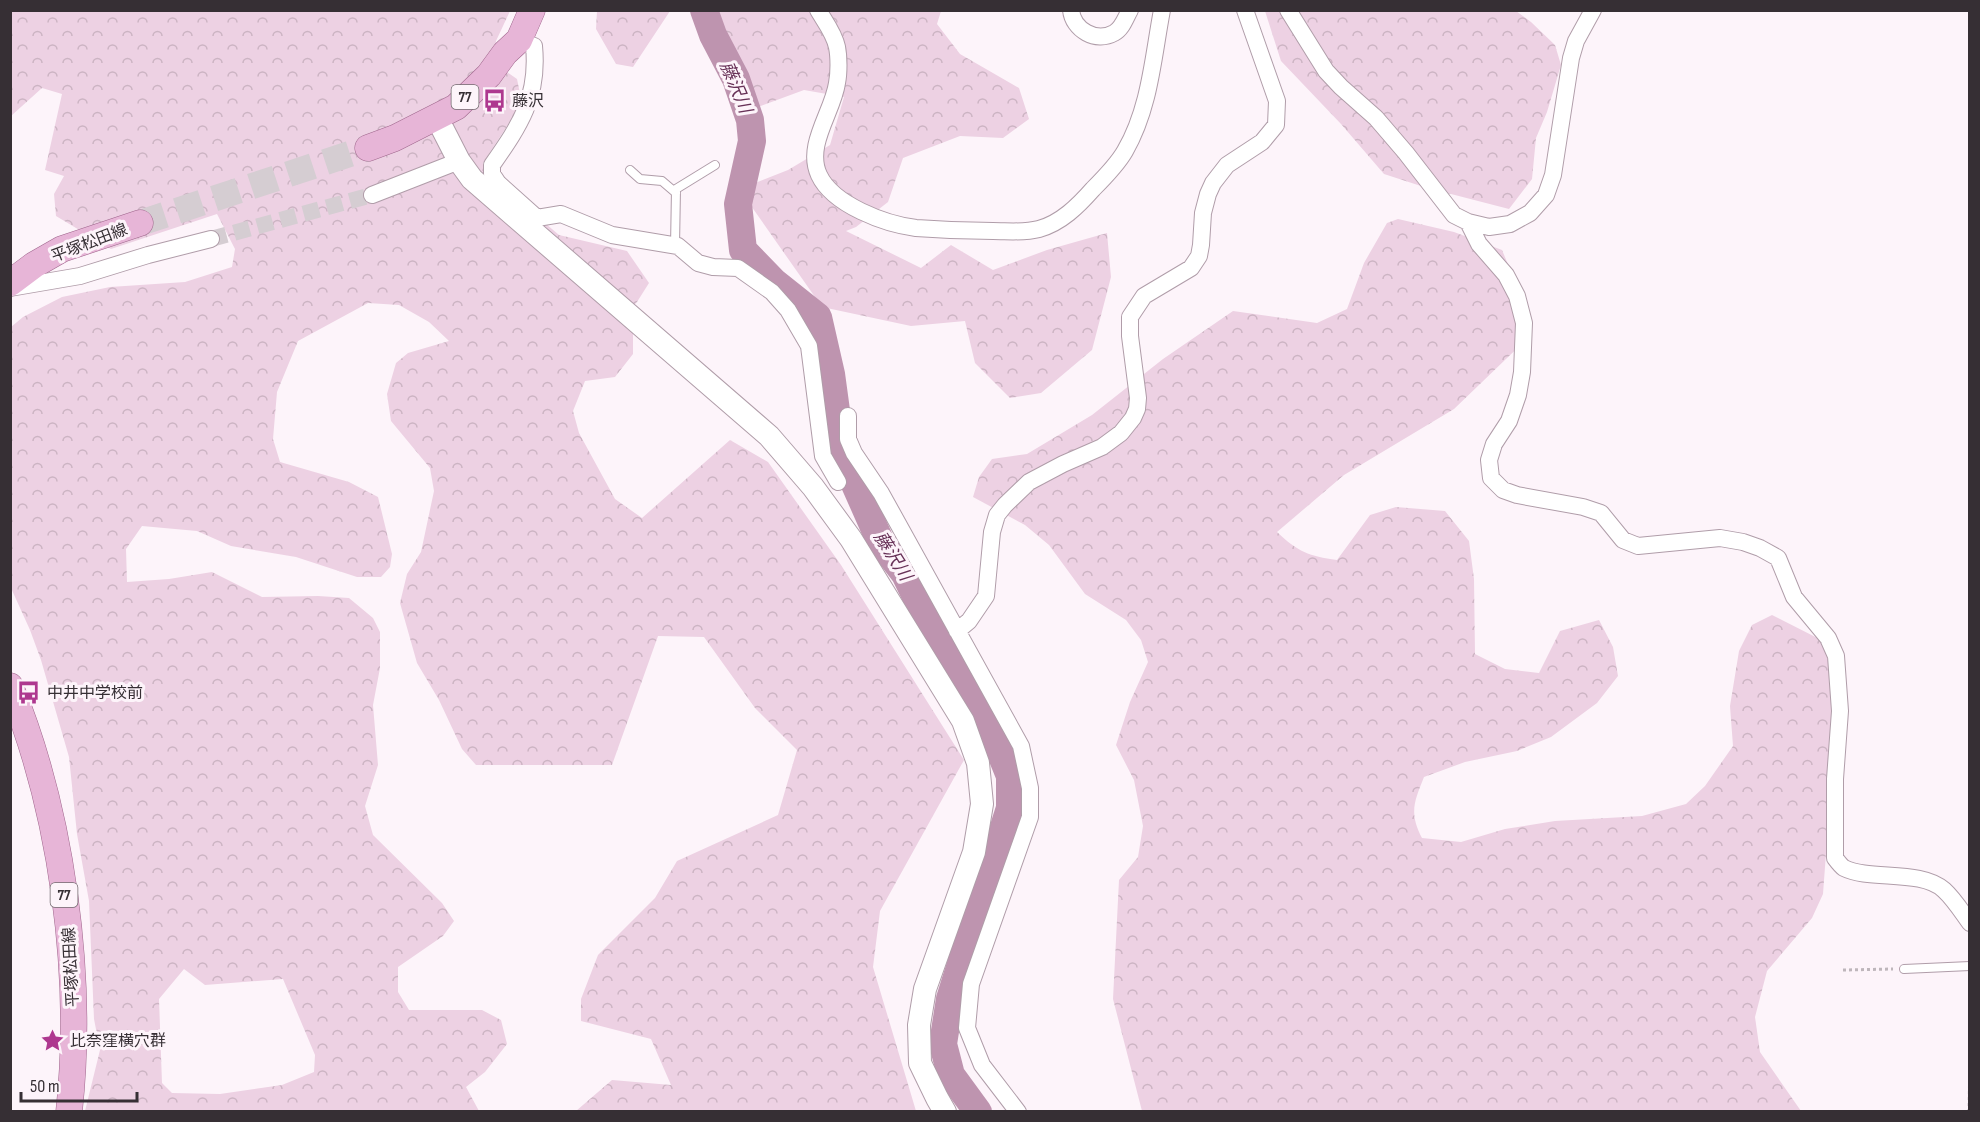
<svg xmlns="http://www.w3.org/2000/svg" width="1980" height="1122" font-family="'Sofia Sans Condensed','Noto Sans JP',sans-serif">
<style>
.forest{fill:url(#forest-crowns);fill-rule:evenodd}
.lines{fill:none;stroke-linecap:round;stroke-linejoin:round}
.river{stroke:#be94af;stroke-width:28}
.street-tunnel{stroke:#d5cdd2;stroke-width:16;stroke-dasharray:16 8;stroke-linecap:butt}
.primary-tunnel{stroke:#d5cdd2;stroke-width:26;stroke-dasharray:26 13;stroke-linecap:butt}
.lane-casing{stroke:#b09da9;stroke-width:10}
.street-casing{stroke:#b09da9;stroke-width:18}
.secondary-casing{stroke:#b09da9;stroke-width:24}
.primary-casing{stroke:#9f668c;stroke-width:27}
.path{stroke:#beb6bb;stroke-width:3;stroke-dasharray:3 3;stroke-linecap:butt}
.lane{stroke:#fff;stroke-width:8}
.street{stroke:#fff;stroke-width:16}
.secondary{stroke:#fff;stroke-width:22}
.primary{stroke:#e7b5d7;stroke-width:26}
.labels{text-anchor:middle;stroke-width:6;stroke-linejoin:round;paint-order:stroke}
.shield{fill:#fdf4fa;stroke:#726a6f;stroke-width:1.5}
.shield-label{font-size:15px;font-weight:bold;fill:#362f34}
.poi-label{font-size:16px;fill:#362f34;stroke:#fdf4fa;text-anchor:start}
.street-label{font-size:16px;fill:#362f34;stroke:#fdf4fa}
.water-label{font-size:18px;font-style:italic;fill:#673157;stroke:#fdf4fa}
</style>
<defs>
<pattern id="forest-crowns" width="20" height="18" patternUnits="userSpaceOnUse" patternTransform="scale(1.5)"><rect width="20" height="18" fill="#edd1e3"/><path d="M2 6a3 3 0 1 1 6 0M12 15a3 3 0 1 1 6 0" fill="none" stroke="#ccb4c3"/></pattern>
</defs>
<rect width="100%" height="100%" fill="#fdf4fa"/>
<!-- forest -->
<path class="forest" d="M11,11H510L496,41L494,63L517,79L522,103L483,163V170L559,235L627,251L649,283L637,302L627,312L633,327V354L615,377L585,381L573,411L579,433L615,499L642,518L730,440L768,462L841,565L964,760L880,911L873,967L916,1111H576L612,1080L671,1085L651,1039L581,1021V999L598,955L655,898L677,861L778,815L797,750L755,708L704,637L658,636L612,765H476L462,749L439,700L417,663L400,603L407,574L421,552L434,491L430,468L391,421L387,394L396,363L408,353L449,341L429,322L399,305L368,303L298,341L277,392L273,439L280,462L349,482L378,497L392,554L390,567L381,577H357L296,557L231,546L197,531L142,526L126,549L127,582L169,579L212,572L262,597L318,596L349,598L373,618L380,632V668L373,705L378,765L365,806L373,835L442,903L454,921L443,936L398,967V992L409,1010H482L501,1020L507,1044L485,1072L466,1087L479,1111H85L100,1050L94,1019L89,901L77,834L69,757L41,660L30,630L11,588V327L23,317L62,297L110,287L185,282L232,267L235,249L217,214L111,249L56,216L54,194L64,176L45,170L62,94L42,88L11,116ZM184,969L205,985L283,979L315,1055L314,1072L282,1085L220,1094L172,1093L162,1083L159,999Z
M597,11V10L670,11L633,67L616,64L596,29Z
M698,11H941L937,24L960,54L1019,88L1029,119L1003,138L960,136L903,158L888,202L856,227L846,231L921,268L951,245L993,270L1047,250L1107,233L1111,277L1092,350L1041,393L1010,398L975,363L965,321L911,326L822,307L749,203L755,183L788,170L830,145L844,97L804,90L758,107Z
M1265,11H1516L1531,22L1555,45L1561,65L1547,112L1536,138L1532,179L1509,209L1424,187L1384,174L1341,124L1281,61Z
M1398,219L1454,232L1502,250L1530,317L1531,335L1454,409L1344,475L1277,532C1298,552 1309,556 1337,560L1370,515L1396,507L1445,511L1469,541L1474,579L1475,654L1505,669L1539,673L1560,631L1599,620L1613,647L1618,676L1597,703L1551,737L1517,751L1465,762L1424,777C1414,802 1409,813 1422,838L1461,842L1505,829L1555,821L1642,816L1686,804L1705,786L1733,746L1730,706L1739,651L1752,625L1772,615L1841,650L1823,894L1812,918L1767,971L1755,1017L1760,1052L1801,1111H1142L1113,999L1119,880L1138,857L1143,826L1134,780L1116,745L1130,702L1148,662L1141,640L1126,620L1085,594L1049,545L1025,525L973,497L979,477L992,459L1027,454L1092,415L1163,359L1233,311L1317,323L1347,309L1364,263L1387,223Z"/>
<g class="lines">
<!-- river -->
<path class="river" d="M704,10L713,35L736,79L750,120L752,141L738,204L743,250L774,282L818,317L831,374L842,455L881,543L905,574L920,605L995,739L1010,776V808L950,999L943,1044L951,1075L978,1112"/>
<!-- street-tunnel -->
<path class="street-tunnel" d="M211,239L372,195"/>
<!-- primary-tunnel -->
<path class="primary-tunnel" d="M140,223L368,148"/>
<defs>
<path id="lane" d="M630,170L640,179L662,181L676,193
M675,246L676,189L715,165
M1904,969L1970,966"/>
<path id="street" d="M818,10C825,22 834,33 837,47C839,57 839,73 837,83C833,112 805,145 819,175C833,205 885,224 916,228C942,230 967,231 993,231C1008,231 1024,233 1039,229C1061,223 1078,206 1093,189C1104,178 1117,165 1125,151C1150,108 1153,57 1162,10
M1071,10C1073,30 1096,43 1114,33C1122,29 1125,19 1130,10
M1288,10L1326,71L1341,87L1376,118L1406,153L1454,215L1468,222L1489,227L1510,224L1530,213L1546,195L1553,175L1571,58L1576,41L1593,10
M519,40L534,46C539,97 520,125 492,165V174L498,183L537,218L561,214L612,235L678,246L698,263L713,267L738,268L772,292L788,310L809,346L823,456L838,482
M372,195L459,161
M1468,222L1479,244L1506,275L1517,296L1524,323L1522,372L1518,395L1509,421L1494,444L1489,460L1491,478L1503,490L1517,495L1583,507L1601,513L1623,540L1638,546L1720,538L1743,542L1760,548L1778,558L1794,597L1828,638L1836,656L1840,711L1835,779V858C1838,862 1841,866 1844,868C1870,881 1921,869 1944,890C1954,899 1962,912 1970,923
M10,288L80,276L148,255L211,239
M848,416V439L854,453L881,493L1021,746L1030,788V817L971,984L967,1028L982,1065L1018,1112
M957,631L969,621L986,596L992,532L997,515L1005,505L1029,482L1063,464L1102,447L1121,433L1133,418L1137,409L1138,398L1130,336V317L1144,296L1191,268L1199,256L1201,245L1203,213L1208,194L1213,183L1227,165L1262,142L1276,125L1277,101L1245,10"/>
<path id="secondary" d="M437,118L459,161L472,179L769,436L813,487L851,539L963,721L978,763L982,804L974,852L925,989L919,1025L920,1063L937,1098L945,1112"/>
<path id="primary" d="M368,148L395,138L456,107L489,75L505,53L519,40L532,10
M10,283L34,265L62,249L140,223
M10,686C62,812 84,976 69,1112"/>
</defs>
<!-- lane casing -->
<use href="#lane" class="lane-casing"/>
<!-- street casing -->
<use href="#street" class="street-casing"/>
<!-- secondary casing -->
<use href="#secondary" class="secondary-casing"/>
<!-- primary casing -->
<use href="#primary" class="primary-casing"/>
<!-- path -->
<path class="path" d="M1843,970L1893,969
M1969,1112L1970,1060"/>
<!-- lane -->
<use href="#lane" class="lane"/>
<!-- street -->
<use href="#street" class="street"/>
<!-- secondary -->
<use href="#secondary" class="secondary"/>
<!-- primary -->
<use href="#primary" class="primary"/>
</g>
<!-- icons -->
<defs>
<symbol id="bus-bare" viewBox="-9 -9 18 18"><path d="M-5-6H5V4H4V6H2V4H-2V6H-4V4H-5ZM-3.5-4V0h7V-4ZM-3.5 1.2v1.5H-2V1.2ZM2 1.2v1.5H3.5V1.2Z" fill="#ae388f" stroke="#fdf4fa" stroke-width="2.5" paint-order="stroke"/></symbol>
<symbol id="sight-bare" viewBox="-9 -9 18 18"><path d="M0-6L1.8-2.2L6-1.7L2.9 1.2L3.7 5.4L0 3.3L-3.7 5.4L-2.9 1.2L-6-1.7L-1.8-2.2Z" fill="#ae388f" stroke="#fdf4fa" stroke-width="2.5" paint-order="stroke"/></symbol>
</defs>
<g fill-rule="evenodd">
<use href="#bus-bare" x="478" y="84" width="33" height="33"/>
<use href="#bus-bare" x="12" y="676" width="33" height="33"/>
<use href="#sight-bare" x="36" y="1024" width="33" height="33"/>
</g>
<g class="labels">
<!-- shield labels -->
<g class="shield">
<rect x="451.5" y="85" width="27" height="24" rx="4.5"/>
<rect x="50.5" y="883" width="27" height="24" rx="4.5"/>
</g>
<g class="shield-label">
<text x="465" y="102">77</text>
<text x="64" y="900">77</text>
</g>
<!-- poi labels -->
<g class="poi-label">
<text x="512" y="106">藤沢</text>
<text x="47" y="698">中井中学校前</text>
<text x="70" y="1046">比奈窪横穴群</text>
</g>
<!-- street labels -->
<g class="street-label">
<text transform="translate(89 242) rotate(-21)" y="6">平塚松田線</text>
<text transform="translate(70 967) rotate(-93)" y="6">平塚松田線</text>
</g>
<!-- water labels -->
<g class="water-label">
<text transform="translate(736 87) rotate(67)" y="6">藤沢川</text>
<text transform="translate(893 556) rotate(58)" y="6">藤沢川</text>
</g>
</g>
<!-- border -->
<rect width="1980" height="1122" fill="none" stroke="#362f34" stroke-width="24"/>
<!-- scale -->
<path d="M21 1092v9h116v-9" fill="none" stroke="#362f34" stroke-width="3"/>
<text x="30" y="1092" font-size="18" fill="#362f34" stroke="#fdf4fa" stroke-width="4.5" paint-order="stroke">50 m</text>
</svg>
